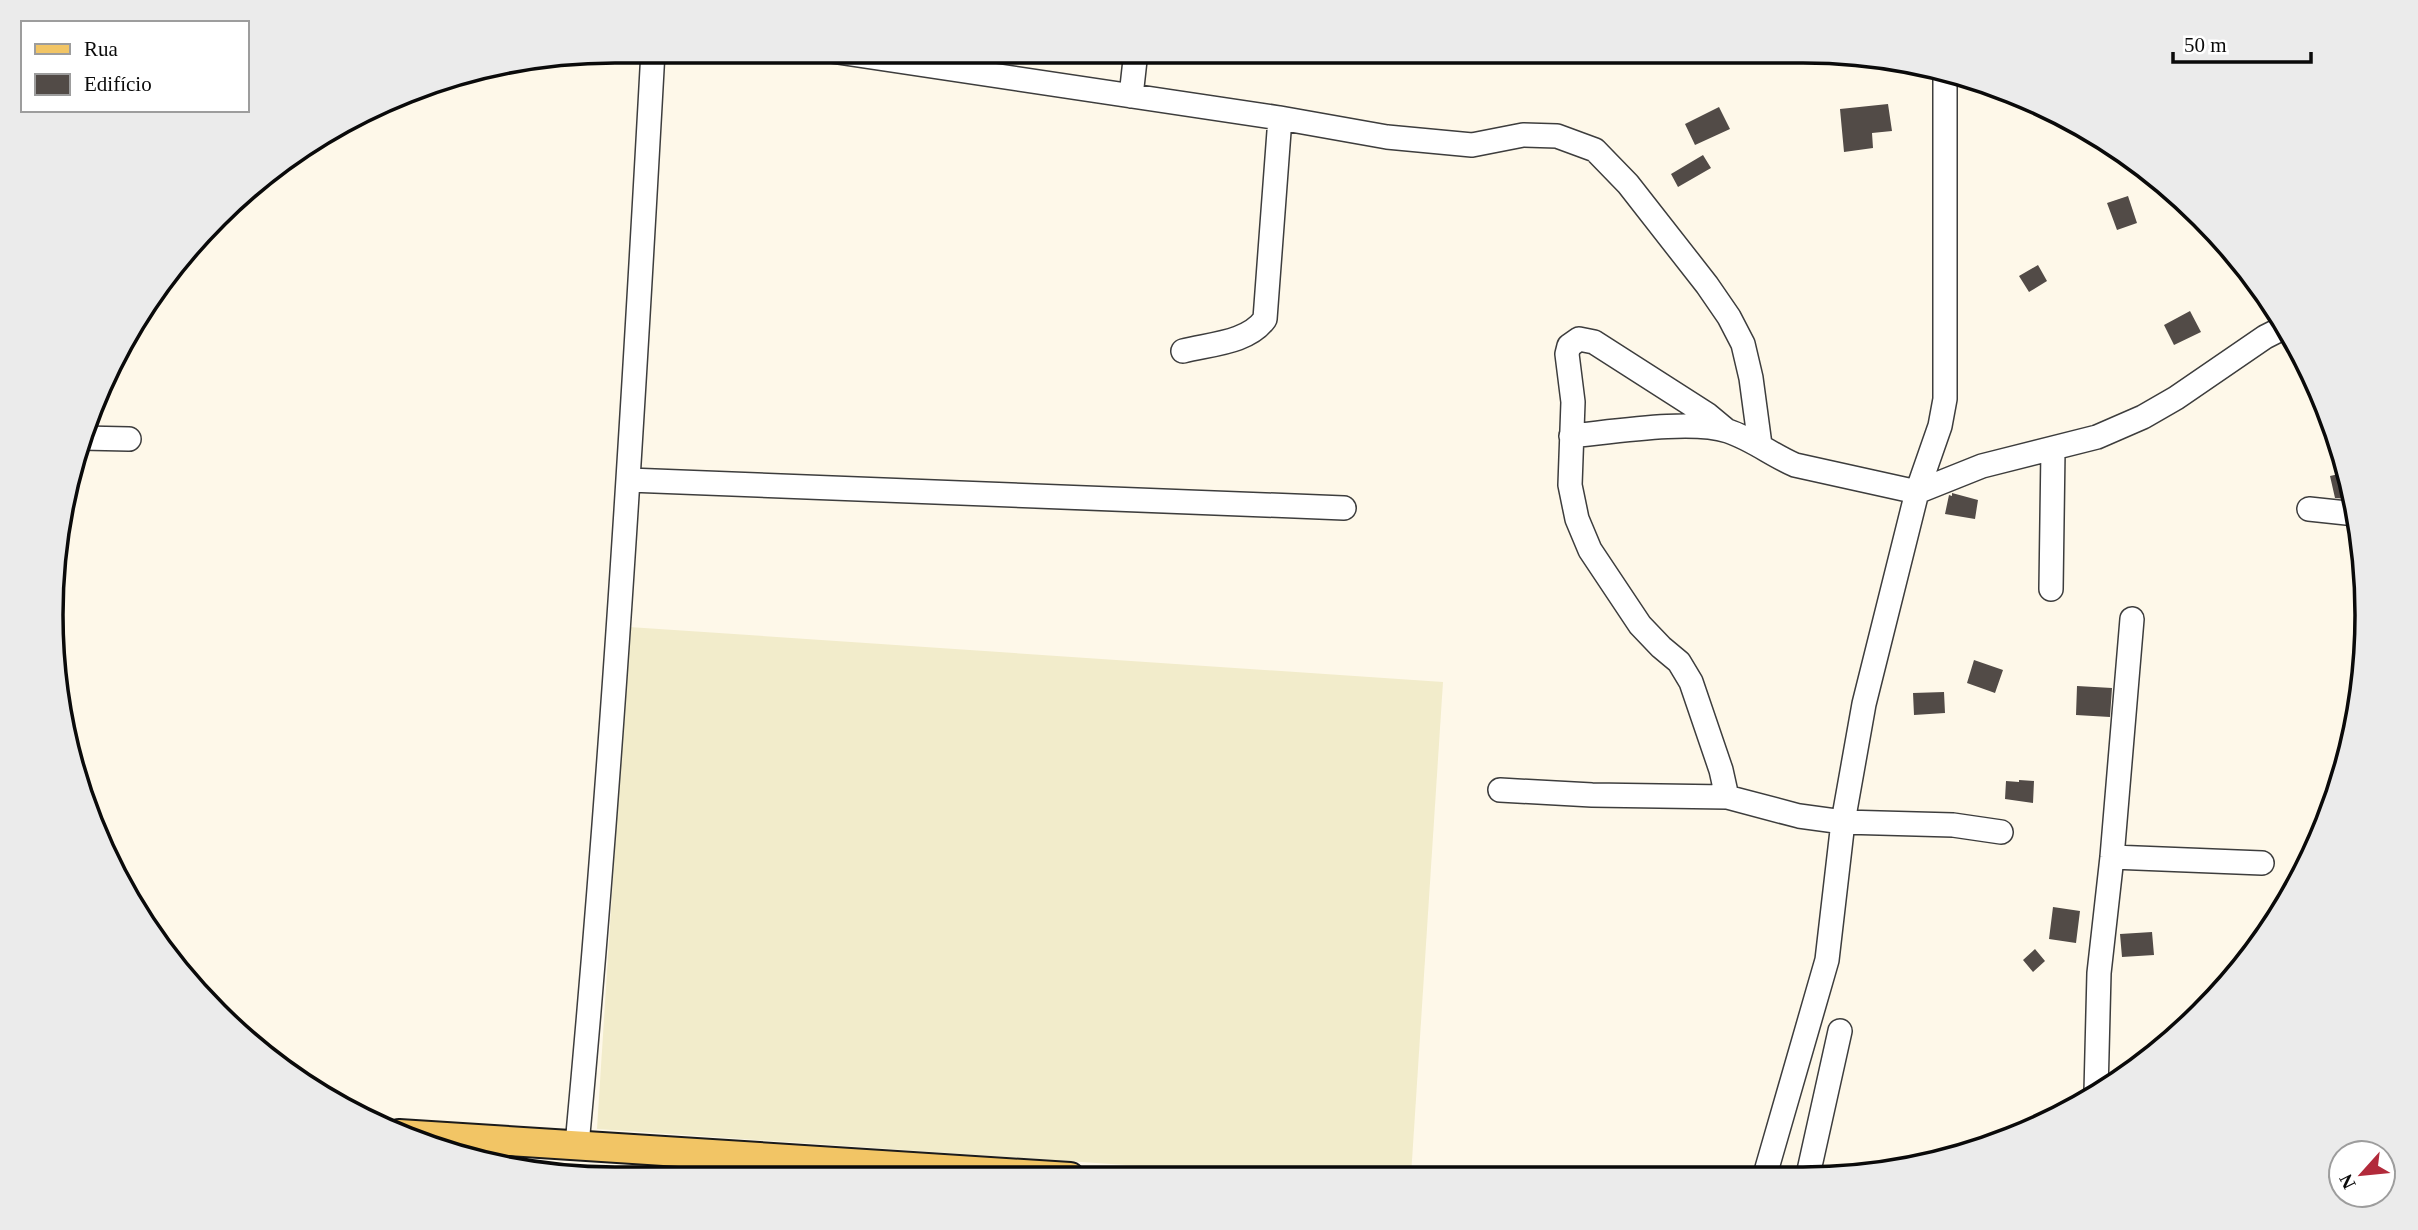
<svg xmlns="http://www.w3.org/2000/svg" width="2418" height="1230" font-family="'Times New Roman',serif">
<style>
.farmland{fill:#f2eccb}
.building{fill:#524b47}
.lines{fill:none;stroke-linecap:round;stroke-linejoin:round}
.minor-casing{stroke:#3d3d3d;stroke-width:26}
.major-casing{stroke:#1b1b1b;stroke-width:32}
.minor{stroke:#fff;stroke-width:23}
.major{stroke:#f2c565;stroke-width:28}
.rim{fill:none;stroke:#0a0a0a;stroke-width:3.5}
</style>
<rect width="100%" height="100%" fill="#fef8e9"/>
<!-- farmland -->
<path class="farmland" d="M629,627L1443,682L1411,1176H1287L597,1129Z"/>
<!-- building -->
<path class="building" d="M1888,104L1892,131L1872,133L1873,148L1844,152L1840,109Z
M1719,107L1730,129L1695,145L1685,124Z
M1703,155L1711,168L1678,187L1671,174Z
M2128,196L2137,223L2117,230L2107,203Z
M2038,265L2047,281L2029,292L2019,276Z
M2190,311L2201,332L2174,345L2164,325Z
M2343,473L2350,499L2335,498L2330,476Z
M1952,493L1978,500L1975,519L1945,514L1949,495L1952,496Z
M1974,660L2003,670L1995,693L1967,683Z
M2077,686L2112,688L2110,717L2076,715Z
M1944,692L1945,713L1914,715L1913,693Z
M2019,780L2034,781L2033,803L2005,799L2006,781L2019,782Z
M2053,907L2080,911L2076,943L2049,939Z
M2152,932L2154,955L2122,957L2120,934Z
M2035,949L2045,961L2033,972L2023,960Z"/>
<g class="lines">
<defs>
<path id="minor" d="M831,51L1280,118L1387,137L1472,145L1523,135L1557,136L1595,150L1628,184L1707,285L1729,317L1743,344L1751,378L1760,445
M1131,96L1136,51
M1183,351C1210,344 1248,343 1265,319L1280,118
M1726,430L1708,415L1594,342L1579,339L1569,346L1567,354L1573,402L1570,485L1577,519L1590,550L1640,625L1661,647L1679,662L1691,682L1721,770L1727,797L1799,816L1843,822L1953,825L2001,832
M1571,436C1612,432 1691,419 1728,431C1752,439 1772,455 1795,465L1917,492L1982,466L2097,437L2143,417L2176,398L2265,337L2287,326
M82,438L129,439
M629,480L1344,508
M2309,509L2356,514
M2051,589L2053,450
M1500,790L1592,795L1727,797
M2112,857L2262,863
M2096,1092L2099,973L2112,857L2132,619
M577,1145C611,781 633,416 653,51
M1765,1175L1827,960L1843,822L1864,704L1917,492L1940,426L1945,399V69
M1808,1175L1840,1031"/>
<path id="major" d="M399,1134L1070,1177"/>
</defs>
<!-- minor casing -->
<use href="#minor" class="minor-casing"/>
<!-- major casing -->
<use href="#major" class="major-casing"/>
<!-- minor -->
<use href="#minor" class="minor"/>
<!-- major -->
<use href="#major" class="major"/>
</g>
<!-- crop -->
<path d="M0 0H2418V1230H0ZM615 63H1803A552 552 0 0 1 2355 615V615A552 552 0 0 1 1803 1167H615A552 552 0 0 1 63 615V615A552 552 0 0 1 615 63Z" fill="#ebebeb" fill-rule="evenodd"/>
<path class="rim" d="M615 63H1803A552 552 0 0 1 2355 615V615A552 552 0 0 1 1803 1167H615A552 552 0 0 1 63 615V615A552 552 0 0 1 615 63Z"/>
<!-- legend -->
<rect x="21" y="21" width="228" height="91" fill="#ffffff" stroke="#9d9d9d" stroke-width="2"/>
<rect x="35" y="44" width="35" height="10" fill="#f2c565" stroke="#9d9d9d" stroke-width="2"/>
<text x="84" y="56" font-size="21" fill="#0a0a0a">Rua</text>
<rect x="35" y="74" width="35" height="21" fill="#524b47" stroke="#9d9d9d" stroke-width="2"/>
<text x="84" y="91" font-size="21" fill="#0a0a0a">Edifício</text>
<!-- north arrow -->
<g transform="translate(2362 1174) rotate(243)"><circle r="33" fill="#ffffff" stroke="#9d9d9d" stroke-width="2"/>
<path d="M0-5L12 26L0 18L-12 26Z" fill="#b22a3b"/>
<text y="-10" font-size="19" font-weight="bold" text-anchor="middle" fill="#0a0a0a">N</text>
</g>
<!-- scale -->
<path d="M2173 52v10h138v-10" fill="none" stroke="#0a0a0a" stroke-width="3.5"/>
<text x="2184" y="52" font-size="21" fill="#0a0a0a" stroke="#ffffff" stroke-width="5" paint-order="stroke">50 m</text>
</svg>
